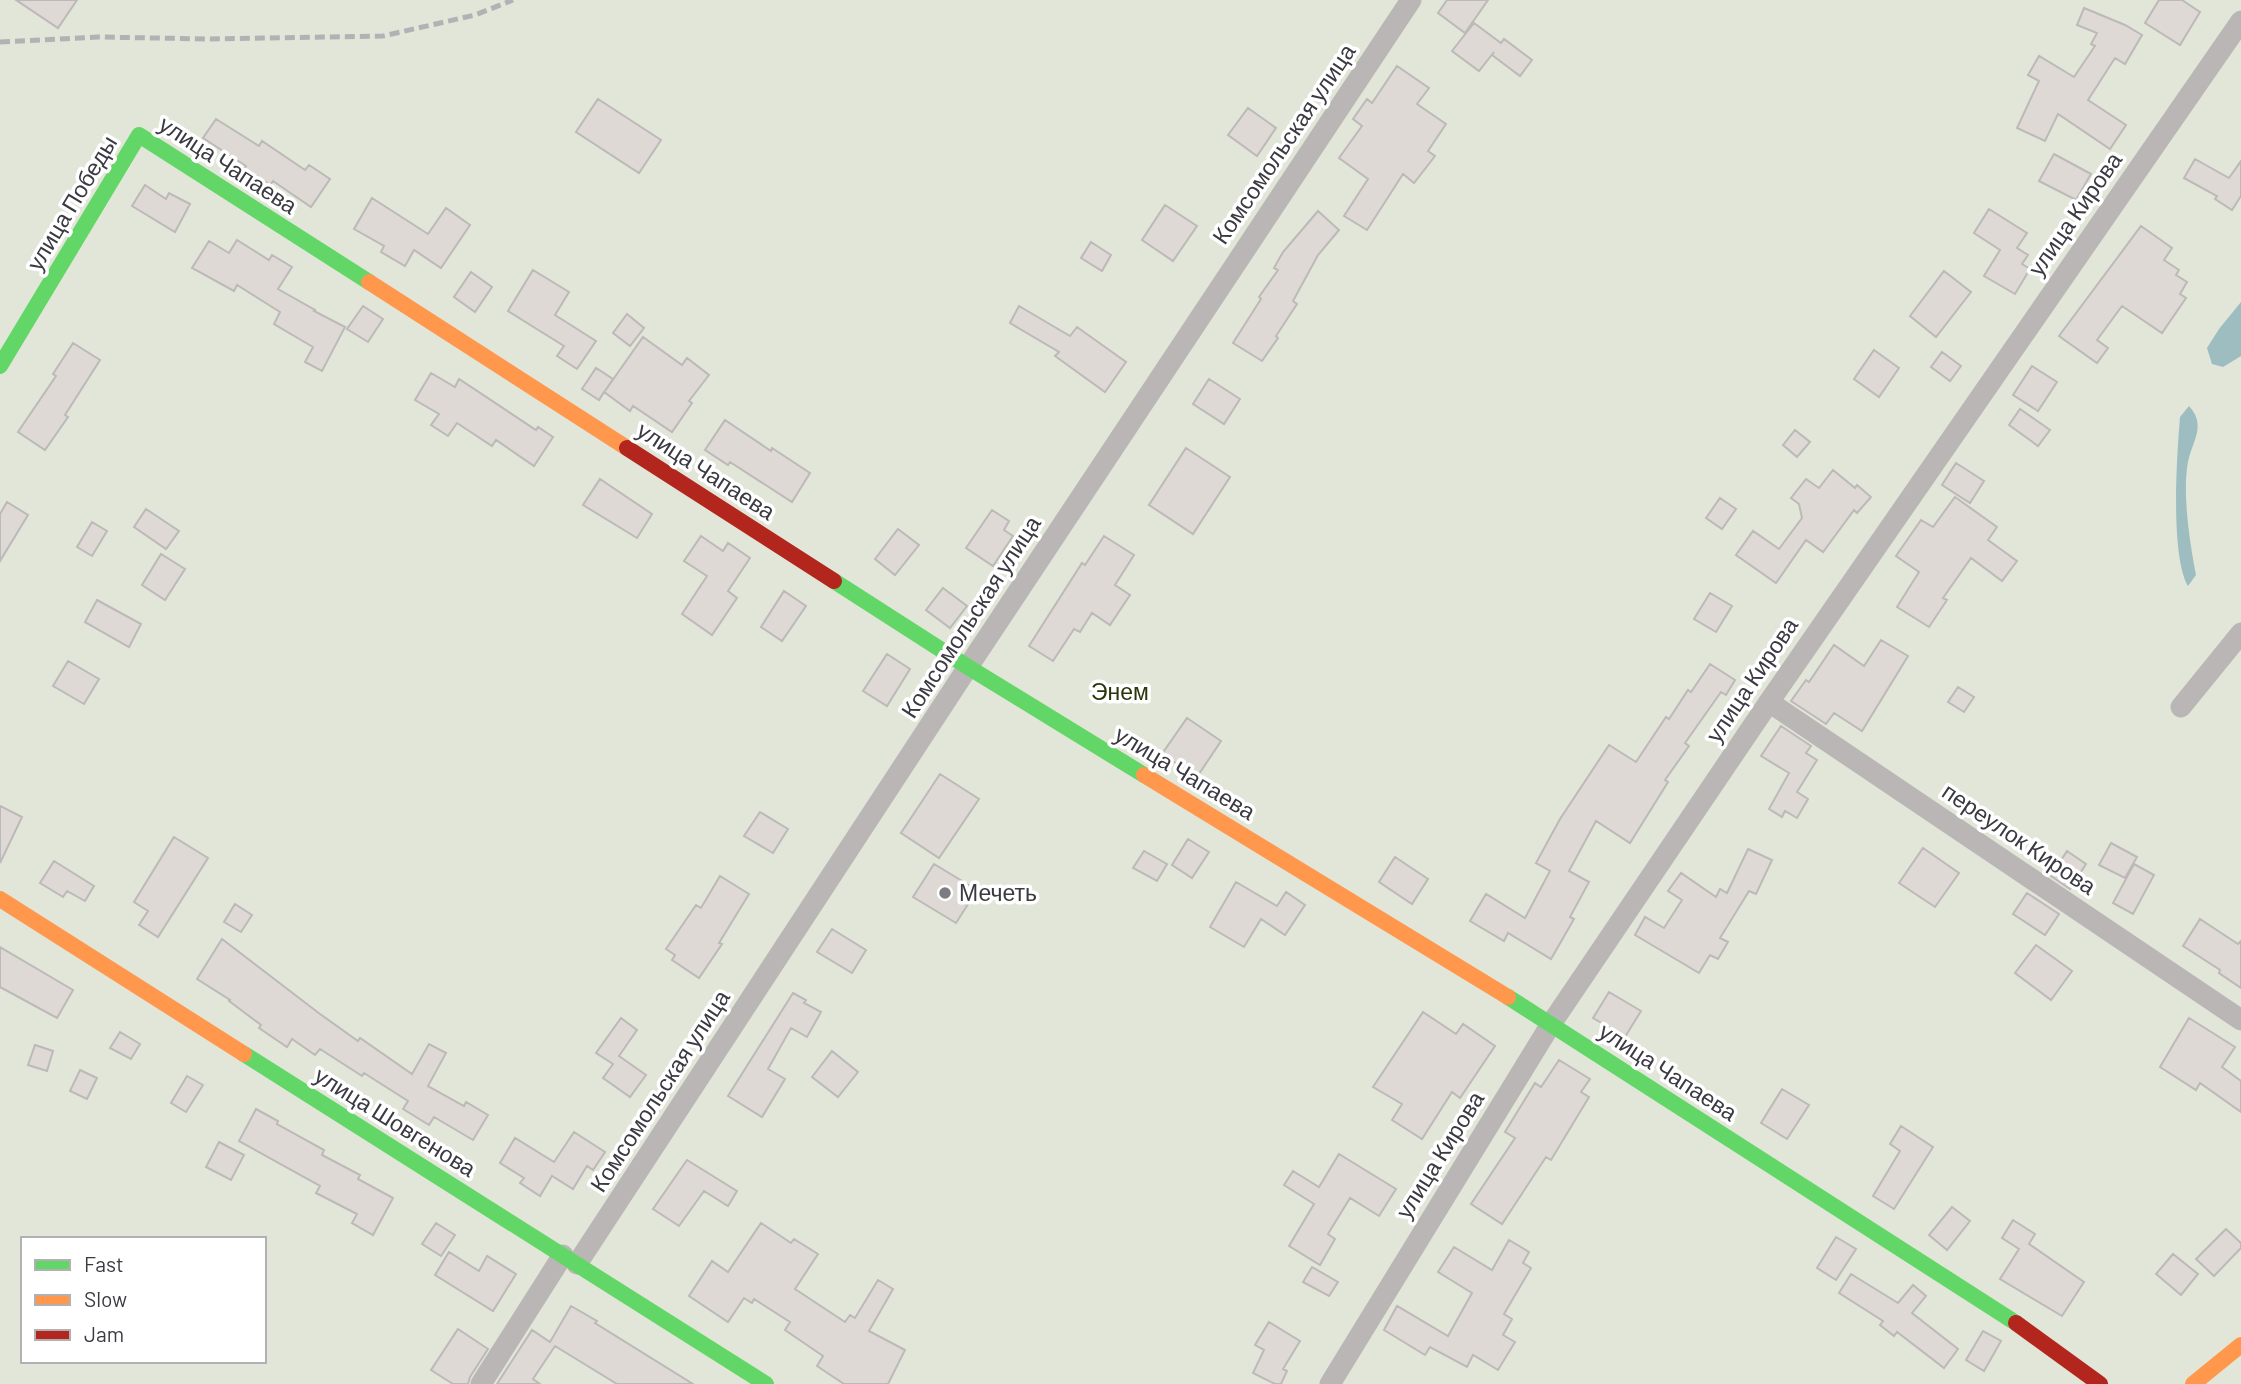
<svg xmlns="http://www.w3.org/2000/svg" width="2241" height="1384" font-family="Barlow,sans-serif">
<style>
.green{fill:#e1e6d8;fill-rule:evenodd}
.water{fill:#9dbdc0}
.building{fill:#dfd9d6;stroke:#bcb9b8;stroke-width:2}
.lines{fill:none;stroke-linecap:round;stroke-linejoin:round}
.street{stroke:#bab6b6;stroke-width:21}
.fast{stroke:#63d668;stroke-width:16}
.slow{stroke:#ff974d;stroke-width:16}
.jam{stroke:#b3261e;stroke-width:16}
.rail{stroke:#b4b1b4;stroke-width:5;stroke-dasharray:10 5;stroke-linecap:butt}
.poi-dot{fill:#7d7c82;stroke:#fff;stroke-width:2.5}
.labels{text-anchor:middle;stroke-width:7;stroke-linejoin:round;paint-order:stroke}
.street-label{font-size:23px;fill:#3b3941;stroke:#fff}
.park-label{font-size:23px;fill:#2b350c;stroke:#fff}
.poi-label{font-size:23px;fill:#3b3941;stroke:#fff;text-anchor:start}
</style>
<rect width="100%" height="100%" fill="#f7f7fb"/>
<!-- green -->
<path class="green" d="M0,0H2241V1384H0ZM23,1239H264V1361H23Z"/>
<!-- water -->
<path class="water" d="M2241,302V356L2223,367L2212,364L2207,348L2219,329Z
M2189,406C2207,426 2192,441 2188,462C2182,493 2190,544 2196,575L2188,586C2170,555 2177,455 2180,417Z"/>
<!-- building -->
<path class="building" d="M16,0H77L58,28Z
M1447,0H1488L1465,33L1438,13Z
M2159,0H2182L2200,12L2180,45L2145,23Z
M2084,8L2125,25L2142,35L2125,64L2115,58L2088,100L2126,125L2110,149L2058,114L2045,141L2017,128L2039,81L2028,75L2039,56L2074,77L2095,46L2091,44L2097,33L2077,25Z
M1474,23L1501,43L1504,39L1532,60L1520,76L1492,55L1494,52L1479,71L1452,51Z
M1397,66L1429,88L1417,104L1446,124L1428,151L1435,156L1414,183L1403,174L1367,230L1344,216L1368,179L1339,158L1362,126L1353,119L1367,99L1372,103Z
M598,99L661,140L639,173L576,132Z
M1248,108L1276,128L1257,156L1228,135Z
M216,119L259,146L262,141L305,170L309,165L330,179L311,207L273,181L270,185L245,168L246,166L203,138Z
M2054,154L2091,174L2076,200L2039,181Z
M2195,159L2229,178L2241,161V196L2232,210L2215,199L2217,196L2184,178Z
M145,185L166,199L169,193L190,204L175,232L132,206Z
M372,198L428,234L446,208L470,225L441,268L414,250L405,266L381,252L384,246L354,229Z
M1165,205L1197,226L1173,261L1142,240Z
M1989,209L2027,233L2017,248L2028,255L2022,264L2030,269L2015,294L1984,276L2000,250L1974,233Z
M1318,211L1339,230L1318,255L1293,301L1297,304L1276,336L1278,338L1262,361L1233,343L1261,299L1259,297L1278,270L1274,268L1283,252Z
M2141,226L2172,248L2164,260L2179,270L2176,275L2187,282L2180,294L2186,298L2162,333L2122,306L2097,340L2108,348L2097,363L2059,336Z
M237,240L269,260L272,255L292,267L278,289L315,310L314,311L345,327L322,371L305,362L313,347L274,324L280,312L237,285L234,291L192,268L209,241L229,253Z
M1091,242L1111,255L1102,271L1081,258Z
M533,270L569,292L555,315L596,341L577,369L557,356L564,346L508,311Z
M1944,271L1971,292L1936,337L1910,316Z
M471,272L492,287L475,312L454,297Z
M363,306L383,319L368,342L347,329Z
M1019,306L1070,336L1077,327L1126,362L1105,392L1055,356L1059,352L1010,323Z
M627,314L644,328L630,346L613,333Z
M643,337L682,365L687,358L709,375L689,401L692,403L672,432L633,406L630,411L604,392L599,400L582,389L596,368L613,379L605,391Z
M73,343L100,360L65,415L68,417L45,450L18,432L56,376L53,374Z
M1874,350L1899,368L1879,397L1854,379Z
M1942,352L1961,366L1950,381L1931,367Z
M2032,366L2057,382L2038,411L2013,395Z
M431,373L455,387L459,379L536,430L538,427L553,437L534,466L496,440L492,446L457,423L448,436L431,425L439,414L415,400Z
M1209,379L1240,399L1224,424L1193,404Z
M2020,409L2050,430L2038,446L2009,425Z
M725,420L771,451L772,448L810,473L792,502L730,462L728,465L705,450Z
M1795,430L1810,442L1797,457L1783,445Z
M1186,448L1230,477L1193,534L1149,505Z
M1956,463L1984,481L1970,503L1942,485Z
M1833,470L1855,488L1857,485L1871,497L1857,513L1854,510L1823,552L1806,540L1776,583L1736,555L1753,531L1779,549L1802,518L1799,504L1791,498L1806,479L1819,488Z
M600,479L652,514L637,538L583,505Z
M1955,497L1997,527L1988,540L2017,561L2002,581L1971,558L1943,598L1947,600L1929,627L1897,607L1919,572L1896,556L1921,520L1933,527Z
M1720,498L1736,509L1722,529L1706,518Z
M7,502L28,515L0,561V514Z
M146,509L179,531L166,549L134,527Z
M992,510L1009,521L1004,530L1013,536L993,566L966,548Z
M92,522L107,531L92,556L77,547Z
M898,529L919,545L895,575L875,559Z
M701,536L723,551L728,543L750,558L728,591L737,598L712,635L682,614L707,576L684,561Z
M1104,536L1134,555L1115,585L1130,595L1110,625L1092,613L1080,632L1074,629L1053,661L1029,646L1082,563L1085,565Z
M161,554L185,569L165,600L142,585Z
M943,588L967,606L950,628L926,610Z
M784,591L806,606L782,641L761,627Z
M1710,593L1732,606L1716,632L1694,619Z
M97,600L141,624L129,647L85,622Z
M1881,640L1908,656L1862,731L1834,713L1826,724L1791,701L1806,680L1809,682L1834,645L1864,666Z
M887,654L910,669L887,706L863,691Z
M68,661L99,679L84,704L53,686Z
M1710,664L1735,680L1726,695L1721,692L1685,743L1689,746L1665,780L1668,782L1630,843L1596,821L1569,871L1589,882L1570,917L1574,919L1551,959L1508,933L1504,941L1470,921L1486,894L1525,918L1550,871L1536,863L1560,819L1609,745L1636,762L1666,717L1669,719L1688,690L1691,692Z
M1958,687L1974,697L1964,712L1948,702Z
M1187,718L1221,741L1197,777L1162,754Z
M1781,726L1811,746L1806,753L1817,760L1797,792L1808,799L1797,818L1785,811L1782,817L1769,809L1789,773L1761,756Z
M940,774L979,799L939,858L901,833Z
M0,806L22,817L0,863Z
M760,812L788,829L773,853L744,836Z
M174,837L208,858L158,937L139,925L148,911L134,902Z
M1188,839L1209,852L1192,878L1172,865Z
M2111,843L2137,857L2125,878L2099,865Z
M1923,848L1959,873L1935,907L1899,883Z
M1748,849L1772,860L1756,894L1749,891L1720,938L1728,942L1718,959L1710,955L1699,973L1635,935L1645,917L1664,928L1682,900L1668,891L1681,873L1716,897L1720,889L1727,893Z
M1144,851L1167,864L1157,881L1133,868Z
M2067,851L2086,864L2070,889L2051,876Z
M1395,857L1428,879L1412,904L1379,882Z
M54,861L94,886L85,901L67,891L63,897L40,883Z
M934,864L977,890L956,923L913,897Z
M2134,864L2154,875L2133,914L2113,903Z
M720,876L749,894L719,943L722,944L699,978L672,960L675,955L666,949L696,905L701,908Z
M1236,882L1277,906L1286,892L1305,905L1285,935L1261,919L1244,947L1210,927Z
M2027,893L2059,914L2045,935L2013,914Z
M235,904L252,915L241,932L224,922Z
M2200,919L2238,944L2241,941V988L2219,973L2220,970L2183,946Z
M832,929L866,950L852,973L817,952Z
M222,939L320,1014L358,1041L360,1038L412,1074L429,1044L446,1053L428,1086L464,1106L466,1102L488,1115L473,1140L434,1117L429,1125L403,1109L408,1101L364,1073L362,1076L320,1049L315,1055L292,1039L287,1047L259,1028L261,1025L229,1001L230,1000L197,979Z
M2036,945L2072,971L2051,1000L2015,973Z
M0,947L73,990L57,1018L0,987Z
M1609,992L1641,1011L1625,1037L1593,1018Z
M793,993L806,1000L804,1003L821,1012L807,1037L791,1028L768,1069L785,1079L762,1117L728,1096Z
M1423,1012L1456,1034L1463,1024L1495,1046L1460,1098L1452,1092L1422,1139L1392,1120L1402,1104L1373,1087Z
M621,1018L637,1030L619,1056L646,1075L630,1097L603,1078L613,1064L596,1053Z
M2189,1018L2235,1047L2222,1067L2241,1081V1112L2200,1083L2196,1090L2160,1067Z
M120,1032L140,1044L131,1059L110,1048Z
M35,1045L53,1051L47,1071L28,1065Z
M832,1051L858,1072L838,1097L812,1077Z
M1559,1060L1590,1079L1581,1092L1589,1097L1551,1160L1546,1157L1502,1224L1471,1204L1515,1138L1505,1132L1535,1083L1541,1087Z
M80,1070L97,1078L87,1099L70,1091Z
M187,1076L203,1085L186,1112L171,1103Z
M1782,1089L1809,1105L1787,1139L1761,1123Z
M256,1109L278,1121L277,1124L324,1150L322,1155L360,1175L358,1179L393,1198L373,1235L352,1223L357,1214L316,1193L320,1186L239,1141Z
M1901,1126L1933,1147L1894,1209L1873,1196L1900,1151L1890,1144Z
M574,1132L605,1152L593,1170L587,1166L573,1189L552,1176L540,1196L520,1183L524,1178L500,1163L515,1138L554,1162Z
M219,1142L244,1155L231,1180L206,1167Z
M1339,1154L1396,1189L1379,1216L1350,1198L1328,1234L1335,1239L1320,1265L1289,1246L1314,1204L1284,1185L1293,1171L1319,1187Z
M687,1160L737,1191L728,1206L704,1191L679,1226L653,1209Z
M1952,1207L1970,1221L1947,1250L1929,1235Z
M2013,1220L2035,1234L2029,1244L2084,1282L2062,1316L2000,1279L2019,1249L2002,1238Z
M436,1223L455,1235L441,1256L422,1244Z
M761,1223L791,1243L794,1239L818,1254L795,1289L845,1322L850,1315L855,1318L878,1280L893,1289L869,1331L905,1350L888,1384H844L817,1366L823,1356L785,1330L790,1322L754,1299L752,1303L744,1298L728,1322L689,1296L712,1261L728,1272Z
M2226,1229L2241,1243V1248L2214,1276L2196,1259Z
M1836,1237L1856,1249L1836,1280L1817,1268Z
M1509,1240L1529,1252L1523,1263L1531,1268L1504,1314L1512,1319L1503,1335L1515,1342L1498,1370L1473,1355L1467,1367L1430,1347L1425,1355L1384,1330L1397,1306L1448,1336L1472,1293L1438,1272L1454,1247L1492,1270Z
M449,1252L479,1271L487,1256L516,1274L493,1311L435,1275Z
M2173,1254L2198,1274L2181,1295L2156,1274Z
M1312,1267L1338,1282L1329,1296L1303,1282Z
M1851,1274L1898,1303L1913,1285L1926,1296L1912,1313L1958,1349L1944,1368L1897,1332L1894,1336L1880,1325L1883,1321L1839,1293Z
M571,1306L597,1321L595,1323L693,1384H617L555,1346L533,1379L540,1384H497L532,1330L550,1342Z
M1269,1322L1300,1341L1283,1369L1287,1371L1281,1384H1275L1253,1373L1264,1350L1255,1345Z
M458,1329L488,1349L470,1377L468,1384H453L431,1370Z
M1983,1331L2001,1341L1984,1371L1966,1360Z"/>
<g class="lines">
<!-- street -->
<path class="street" d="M1769,702L2241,1020
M2181,707L2241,633
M577,1264L968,667L1411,0
M481,1384L563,1255
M1330,1384L1551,1024L1769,702L2241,21"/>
<!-- fast -->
<path class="fast" d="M0,366L139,135L369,282
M834,581L968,667L1144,775
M1508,997L2016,1323
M244,1054L766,1384"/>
<!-- slow -->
<path class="slow" d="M369,282L627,448
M1144,775L1508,997
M0,899L244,1054
M2193,1384L2241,1345"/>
<!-- jam -->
<path class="jam" d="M627,448L834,581
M2016,1323L2100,1384"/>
<!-- rail -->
<path class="rail" d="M0,42L98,37L210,39L383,36L475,15L513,0"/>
</g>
<!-- markers -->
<circle class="poi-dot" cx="945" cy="893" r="7"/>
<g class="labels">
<!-- street labels -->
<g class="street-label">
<text transform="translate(1284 144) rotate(-56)" y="8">Комсомольская улица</text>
<text transform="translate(228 165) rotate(33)" y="8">улица Чапаева</text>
<text transform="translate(72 203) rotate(-59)" y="8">улица Победы</text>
<text transform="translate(2075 214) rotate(-55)" y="8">улица Кирова</text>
<text transform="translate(706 471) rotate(33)" y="8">улица Чапаева</text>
<text transform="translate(971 617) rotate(-57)" y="8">Комсомольская улица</text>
<text transform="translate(1752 680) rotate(-56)" y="8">улица Кирова</text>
<text transform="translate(1185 773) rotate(31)" y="8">улица Чапаева</text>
<text transform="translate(2019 839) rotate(34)" y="8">переулок Кирова</text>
<text transform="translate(1668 1072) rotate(33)" y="8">улица Чапаева</text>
<text transform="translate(660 1091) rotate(-57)" y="8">Комсомольская улица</text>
<text transform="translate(395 1122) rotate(32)" y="8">улица Шовгенова</text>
<text transform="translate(1440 1155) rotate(-58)" y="8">улица Кирова</text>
</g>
<!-- park labels -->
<g class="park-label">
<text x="1120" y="700">Энем</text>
</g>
<!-- poi labels -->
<g class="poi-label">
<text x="959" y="901">Мечеть</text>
</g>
</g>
<!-- legend -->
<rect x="21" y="1237" width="245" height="126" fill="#ffffff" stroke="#b1b0b3" stroke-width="2"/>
<rect x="35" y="1260" width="35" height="10" fill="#63d668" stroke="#b1b0b3" stroke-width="2"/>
<text x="84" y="1272" font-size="21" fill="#3b3941">Fast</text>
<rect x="35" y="1295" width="35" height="10" fill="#ff974d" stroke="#b1b0b3" stroke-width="2"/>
<text x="84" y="1307" font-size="21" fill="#3b3941">Slow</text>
<rect x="35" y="1330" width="35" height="10" fill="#b3261e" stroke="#b1b0b3" stroke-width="2"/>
<text x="84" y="1342" font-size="21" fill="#3b3941">Jam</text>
</svg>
